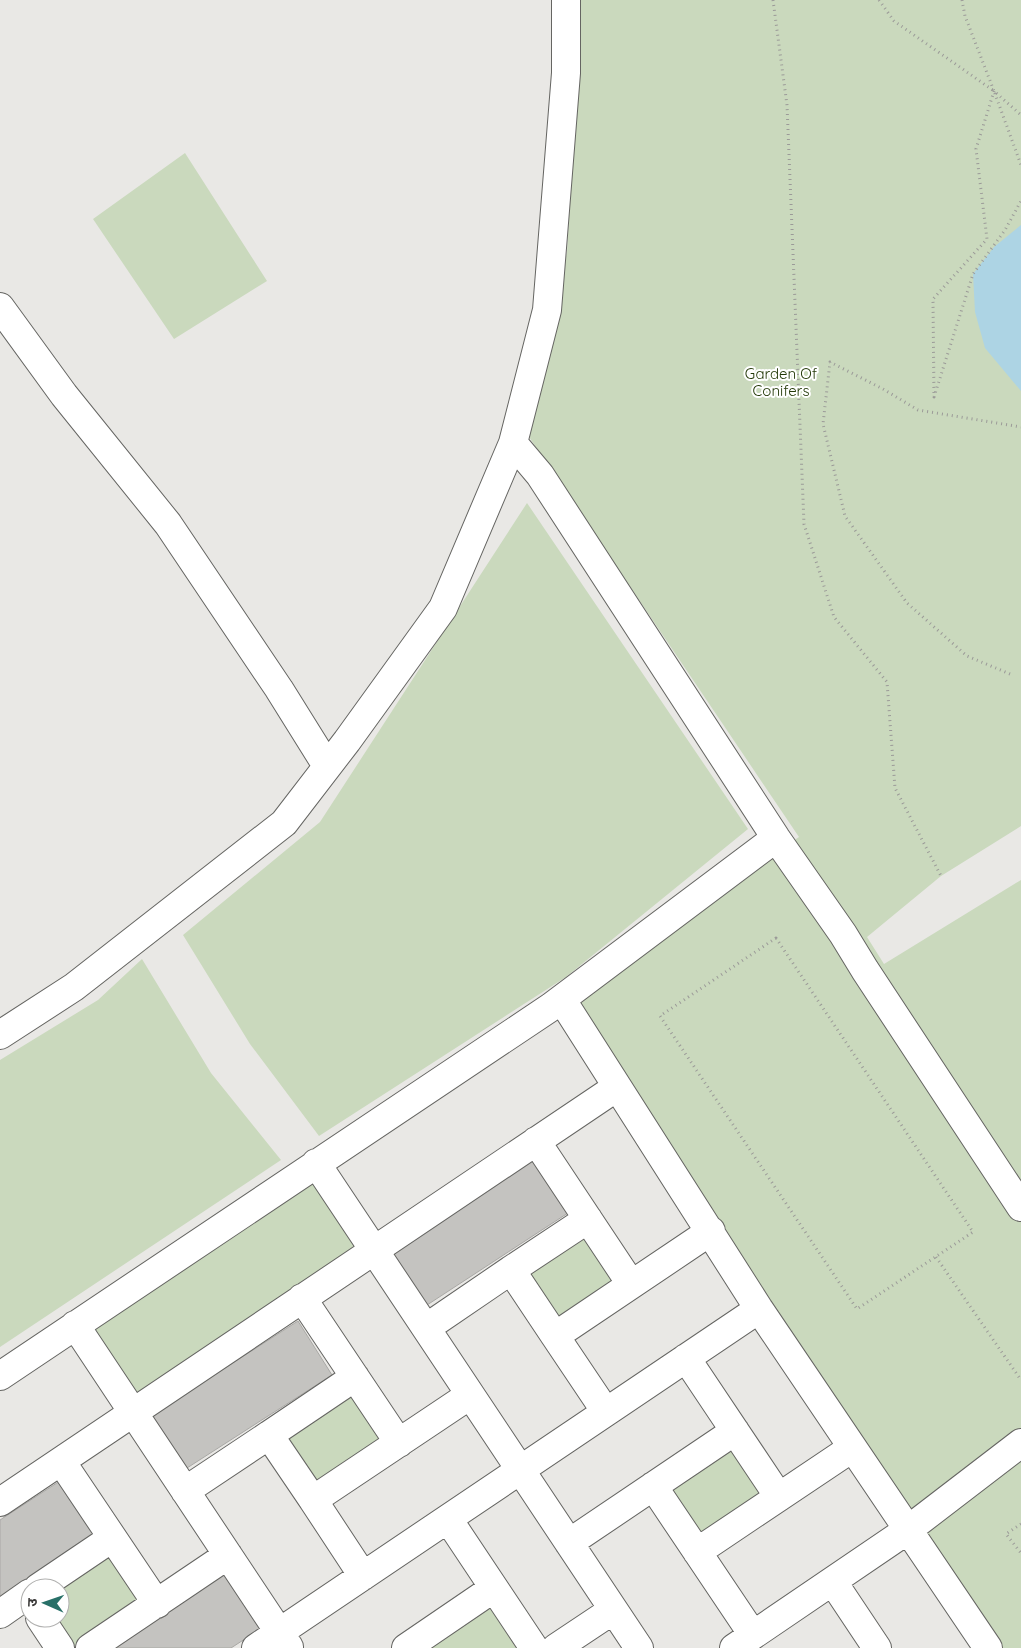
<svg xmlns="http://www.w3.org/2000/svg" width="1021" height="1648" font-family="Quicksand,'Noto Sans Devanagari',sans-serif">
<style>
.green{fill:#cad9bd}
.water{fill:#add4e4}
.building{fill:#c4c3c0;stroke:#a9a8a5}
.lines{fill:none;stroke-linecap:round;stroke-linejoin:round}
.minor-casing{stroke:#656562;stroke-width:30}
.path{stroke:#9b9a98;stroke-width:3;stroke-dasharray:1 4;stroke-linecap:butt}
.minor{stroke:#fff;stroke-width:28}
.labels{text-anchor:middle;stroke-width:4;stroke-linejoin:round;paint-order:stroke}
.park-label{font-size:15px;fill:#233908;stroke:#fff}
</style>
<rect width="100%" height="100%" fill="#e9e8e5"/>
<!-- green -->
<path class="green" d="M572,0H1021V826L941,876L867,937L884,964L1021,880V1648H1003L566,994L799,837L523,428L567,252L577,74Z
M185,153L267,281L174,339L93,219Z
M527,503L748,829L566,977L319,1136L250,1044L183,935L320,822Z
M142,959L211,1073L281,1160L0,1347V1060L98,1000Z
M316,1163L374,1250L133,1412L75,1325Z
M583,1233L618,1282L556,1323L524,1273Z
M352,1393L383,1438L313,1487L284,1436Z
M731,1446L763,1496L699,1539L667,1486Z
M108,1553L141,1601L71,1648L52,1618H60V1588Z
M490,1604L520,1648H433L430,1644Z"/>
<!-- water -->
<path class="water" d="M1021,225V391L985,348L975,312L973,274L994,247Z"/>
<!-- building -->
<path class="building" d="M536,1157L571,1211L424,1307L389,1252Z
M298,1321L332,1375L187,1468L152,1415Z
M63,1479L99,1536L0,1600V1520Z
M230,1571L265,1626L231,1648H111Z"/>
<g class="lines">
<defs>
<path id="minor" d="M0,307L64,395L168,524L279,689L327,766
M513,443L540,475L776,838L843,934L865,970L1021,1207
M562,1000L759,1309L988,1648
M0,1035L74,987L284,823L347,741L443,608L513,443L547,310L566,73V0
M536,1141L631,1284
M316,1163L639,1648
M511,1270L588,1219
M302,1298L399,1443
M75,1325L289,1647
M426,1328L511,1270L555,1336L711,1231
M555,1336L606,1412
M686,1358L779,1497
M0,1376L551,1007L776,838
M269,1435L355,1377
M61,1461L157,1604
M653,1486L753,1635
M185,1491L269,1435L313,1500L470,1395
M313,1500L363,1576
M0,1502L617,1087
M448,1519L534,1648
M569,1543L735,1431
M697,1552L852,1448
M833,1582L877,1648
M38,1588L112,1538
M0,1614L30,1593
M40,1618L60,1648
M90,1648L228,1555
M256,1648L759,1309
M406,1648L494,1588
M556,1648L613,1610
M734,1648L909,1529L1021,1443"/>
</defs>
<!-- minor casing -->
<use href="#minor" class="minor-casing"/>
<!-- path -->
<path class="path" d="M773,0L787,105L804,524L834,617L887,682L895,788L941,876
M879,0L894,21L994,91L1021,165
M962,0L965,16L994,91L1021,115
M994,91L976,149L987,239L933,299L934,397L973,274L1005,230L1021,201
M1010,674L967,656L907,603L845,516L823,424L830,362L883,389L918,410L1021,427
M776,938L973,1232L857,1309L660,1016Z
M936,1257L1021,1380
M1021,1524L1006,1534L1021,1553"/>
<!-- minor -->
<use href="#minor" class="minor"/>
</g>
<g class="labels">
<!-- park labels -->
<g class="park-label">
<text x="781" y="379">Garden Of<tspan x="781" dy="17">Conifers</tspan></text>
</g>
</g>
<!-- north arrow -->
<g transform="translate(45 1603) rotate(272)"><circle r="24" fill="#ffffff" stroke="#b0b0af"/>
<path d="M0-4L9 19L0 12L-9 19Z" fill="#287068"/>
<text y="-8" font-size="14" font-weight="bold" text-anchor="middle" fill="#3a3938">उ</text>
</g>
</svg>
